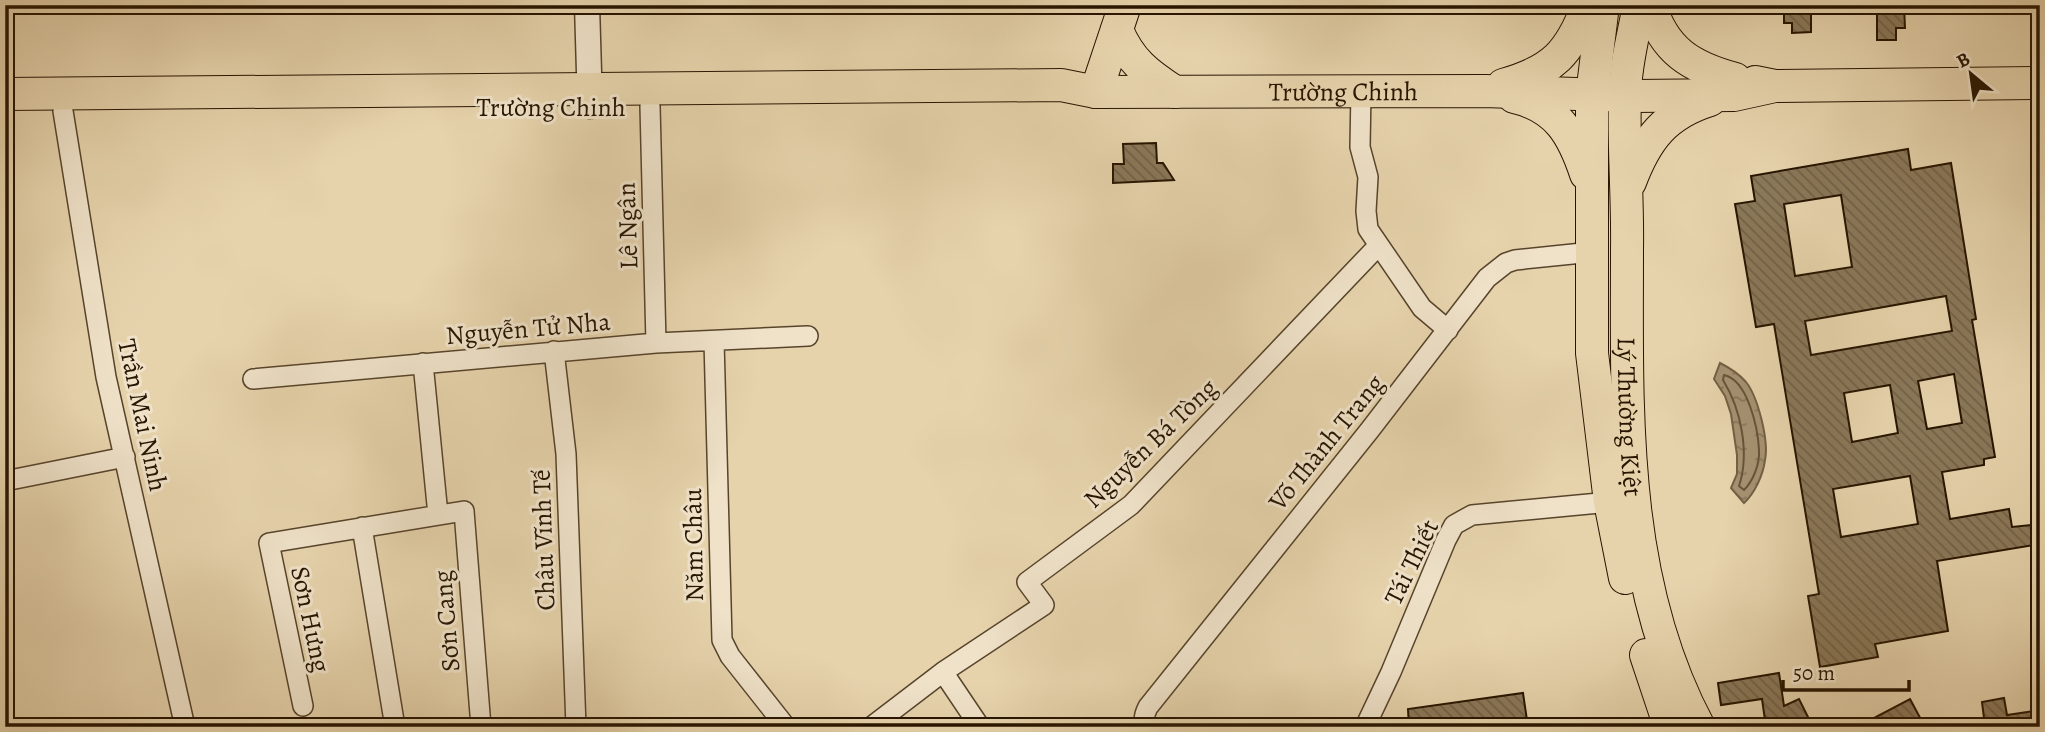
<svg xmlns="http://www.w3.org/2000/svg" width="2045" height="732" font-family="Alegreya,serif">
<style>
.water{fill:url(#water-ripples);stroke:#736044;stroke-width:2}
.lines{fill:none;stroke-linecap:round;stroke-linejoin:round}
.shore{stroke:#665439;stroke-width:2}
.building{fill:url(#building-back-hatch);stroke:#271500;stroke-width:2;fill-rule:evenodd}
.minor-casing{stroke:#57442b;stroke-width:22}
.tertiary-casing{stroke:#57442b;stroke-width:27}
.primary-casing{stroke:#271500;stroke-width:34}
.minor{stroke:#efe2c9;stroke-width:19}
.tertiary{stroke:#efe2c9;stroke-width:24}
.primary{stroke:#e6d3ac;stroke-width:32}
.labels{text-anchor:middle;stroke-width:6;stroke-linejoin:round;paint-order:stroke}
.street-label{font-size:26px;fill:#271500;stroke:#efe2c9}
</style>
<defs>
<pattern id="water-ripples" width="26" height="14" patternUnits="userSpaceOnUse" patternTransform="scale(1.75)"><rect width="26" height="14" fill="#a59272"/><path d="M2 4q2-2 4 0t4 0M15 11q2-2 4 0t4 0" fill="none" stroke="#86765b"/></pattern>
<pattern id="building-back-hatch" width="6" height="6" patternUnits="userSpaceOnUse" patternTransform="scale(1.75)"><rect width="6" height="6" fill="#8a7859"/><path d="M-1 5l2 2M0 0l6 6M5-1l2 2" fill="none" stroke="#716147"/></pattern>
</defs>
<rect width="100%" height="100%" fill="#e6d3ac"/>
<filter id="stains"><feTurbulence type="fractalNoise" baseFrequency=".00286" numOctaves="4"/><feColorMatrix values="0 0 0 0 .2 0 0 0 0 .09 0 0 0 0 .02 0 0 0 .5 -.17"/></filter>
<radialGradient id="worn" r=".72"><stop offset=".6" stop-color="#630" stop-opacity="0"/><stop offset="1" stop-color="#630" stop-opacity=".3"/></radialGradient>
<!-- water -->
<path class="water" d="M1720,363C1730,368 1739,374 1746,382C1758,397 1769,441 1765,460C1763,475 1755,493 1744,503L1731,488L1737,474V455L1731,414L1725,396L1714,379Z"/>
<g class="lines">
<!-- shore -->
<path class="shore" d="M1724,375C1748,380 1758,429 1759,450C1760,464 1753,481 1744,490L1739,486C1750,453 1741,409 1723,380Z"/>
</g>
<!-- building -->
<path class="building" d="M1784,5H1811V32L1792,33V23H1784Z
M1877,5H1904L1905,28H1896V40H1877Z
M1156,143L1157,163H1163L1174,180L1113,183V164H1124L1123,144Z
M1908,149L1911,170L1951,163L1976,319L1972,320L1995,457L1984,459V465L1942,472L1950,519L2009,509L2012,527L2040,524V544L1937,561L1948,631L1875,644L1878,657L1820,667L1808,596L1819,594L1774,324L1756,327L1735,204L1755,201L1751,176ZM1841,195L1852,267L1795,276L1784,204ZM1946,296L1952,331L1811,355L1805,321ZM1954,374L1962,423L1927,429L1918,381ZM1890,385L1898,433L1852,442L1844,393ZM1910,476L1918,524L1841,537L1833,489Z
M1779,673L1784,706L1799,699L1813,727H1766L1762,699L1721,705L1718,683Z
M1523,693L1528,727H1508V724L1489,727H1409L1408,709Z
M2004,698L2007,715L2040,710V727H1980L1979,719L1984,718L1982,702Z
M1910,699L1925,727H1857Z"/>
<g class="lines">
<defs>
<path id="minor" d="M1361,91L1360,147L1368,177L1366,211L1368,229L1422,308L1448,330
M650,106L656,343
M63,111L106,377L185,727
M714,341L722,640L730,656L786,727
M554,351L566,454L576,727
M423,363L438,515
M253,379L656,343L808,336
M5,481L125,457
M362,527L395,727
M943,672L980,727
M303,706L269,543L464,511L481,727
M871,727L943,672L1044,605L1027,582L1131,505L1378,246
M1147,727C1142,720 1145,713 1148,707L1369,431L1487,278L1506,263L1515,260L1592,252
M1365,727L1391,672L1446,540L1454,525L1472,515L1610,502"/>
<path id="tertiary" d="M587,5L590,106"/>
<g id="primary">
<path d="M1603,5L1592,95V353L1610,502L1625,578"/>
<path id="s1" d="M1639,5C1634,34 1625,65 1625,94C1623,146 1628,197 1627,249C1627,410 1620,580 1699,727"/>
<path d="M1650,5C1664,51 1691,67 1735,79"/>
<path d="M1117,30C1130,61 1147,74 1175,92"/>
<path d="M1755,82L1775,86L2040,83"/>
<path d="M1503,85C1553,71 1570,53 1588,5"/>
<path d="M1096,92L1125,5"/>
<path id="s2" d="M5,94L1061,85L1096,92L1485,91L1635,96L1734,95L1775,86"/>
<path d="M1514,97C1558,107 1573,135 1586,174"/>
<path d="M1630,182C1646,139 1665,114 1710,100"/>
<path d="M1646,655L1670,727"/>
</g>
</defs>
<!-- minor casing -->
<use href="#minor" class="minor-casing"/>
<!-- tertiary casing -->
<use href="#tertiary" class="tertiary-casing"/>
<!-- primary casing -->
<use href="#primary" class="primary-casing"/>
<!-- minor -->
<use href="#minor" class="minor"/>
<!-- tertiary -->
<use href="#tertiary" class="tertiary"/>
<!-- primary -->
<use href="#primary" class="primary"/>
</g>
<g class="labels">
<!-- street labels -->
<g class="street-label">
<text dy="9" stroke="none"><textPath href="#s2" startOffset="1339">Trường Chinh</textPath></text>
<text x="551" y="116">Trường Chinh</text>
<text transform="translate(627 226) rotate(-92)" y="9">Lê Ngân</text>
<text transform="translate(528 328) rotate(-5)" y="9">Nguyễn Tử Nha</text>
<text transform="translate(143 415) rotate(78)" y="9">Trần Mai Ninh</text>
<text dy="9" stroke="none"><textPath href="#s1" startOffset="413">Lý Thường Kiệt</textPath></text>
<text transform="translate(1326 442) rotate(-51)" y="9">Võ Thành Trang</text>
<text transform="translate(1150 443) rotate(-44)" y="9">Nguyễn Bá Tòng</text>
<text transform="translate(543 540) rotate(-92)" y="9">Châu Vĩnh Tế</text>
<text transform="translate(693 545) rotate(-91)" y="9">Năm Châu</text>
<text transform="translate(1411 562) rotate(-64)" y="9">Tái Thiết</text>
<text transform="translate(311 619) rotate(78)" y="9">Sơn Hưng</text>
<text transform="translate(446 621) rotate(-95)" y="9">Sơn Cang</text>
</g>
</g>
<!-- margin -->
<rect width="2045" height="732" fill="none" stroke="#e6d3ac" stroke-width="28"/>
<rect x="7" y="7" width="2031" height="718" fill="none" stroke="#271500" stroke-width="3.5"/>
<rect x="14" y="14" width="2017" height="704" fill="none" stroke="#271500" stroke-width="2"/>
<!-- north arrow -->
<g transform="translate(1971 74) rotate(331)" stroke="#efe2c9" stroke-width="5" paint-order="stroke">
<path d="M0-5L12 26L0 18L-12 26Z" fill="#271500"/>
<text y="-10" font-size="19" font-weight="bold" text-anchor="middle" fill="#271500">B</text>
</g>
<!-- scale -->
<path d="M1783 680v10h126v-10" fill="none" stroke="#271500" stroke-width="3.5"/>
<text x="1793" y="680" font-size="21" fill="#271500" stroke="#efe2c9" stroke-width="5" paint-order="stroke">50 m</text>
<rect width="100%" height="100%" filter="url(#stains)"/>
<rect width="100%" height="100%" fill="url(#worn)"/>
</svg>
